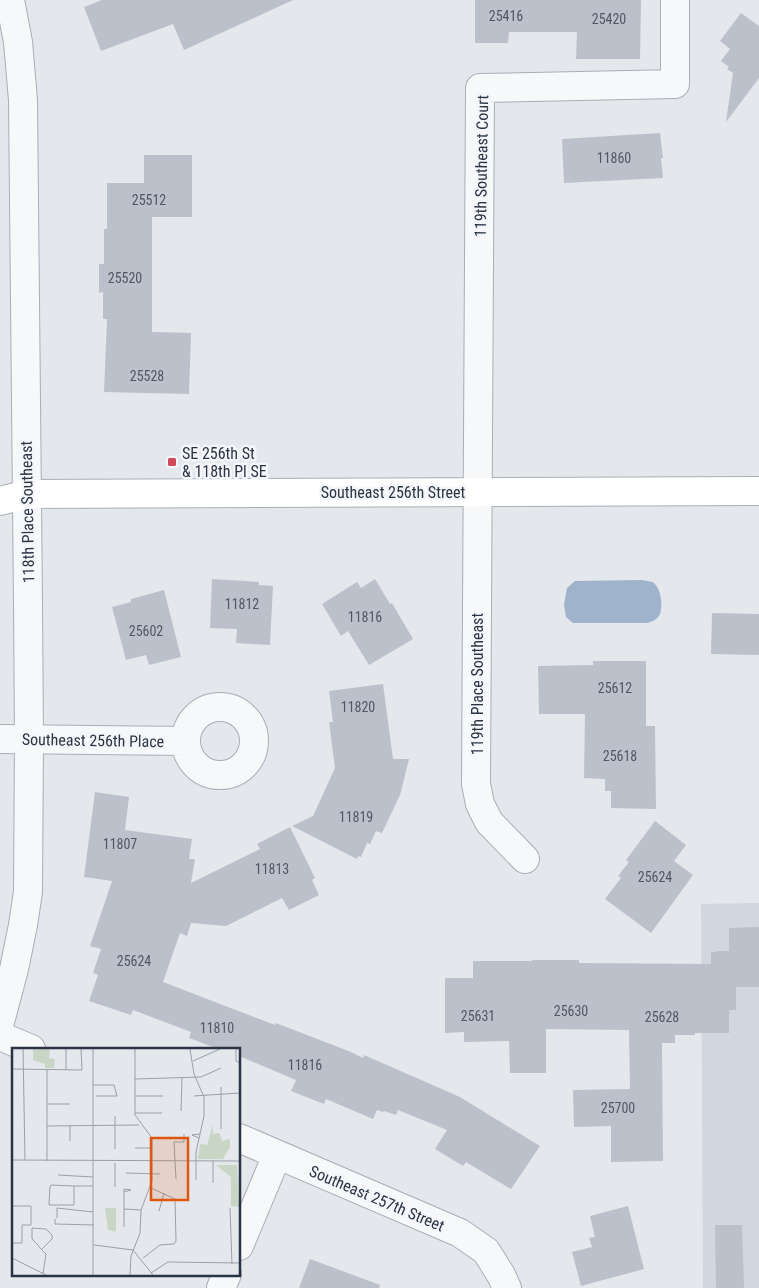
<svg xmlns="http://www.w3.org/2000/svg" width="759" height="1288" font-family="'Roboto Condensed',sans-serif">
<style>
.built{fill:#d2d6de}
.water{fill:#9fb4cc}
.building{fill:#bbc0ca}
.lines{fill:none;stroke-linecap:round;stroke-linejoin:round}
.minor-casing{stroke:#a9aeb7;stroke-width:30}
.secondary-casing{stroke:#a9aeb7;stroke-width:30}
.minor{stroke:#f7f8fa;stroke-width:28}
.secondary{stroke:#fff;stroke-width:28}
.poi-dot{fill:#d1495b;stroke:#f4f6f9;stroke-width:2}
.labels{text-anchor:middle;stroke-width:5;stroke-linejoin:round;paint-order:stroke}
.number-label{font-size:14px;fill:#4f5766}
.street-label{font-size:16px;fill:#2b3445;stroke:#f4f6f9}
.poi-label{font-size:16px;fill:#2b3445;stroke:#f4f6f9;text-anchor:start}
.inset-road{fill:none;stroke:#9a9fa9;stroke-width:1}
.view{fill:#df570f;fill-opacity:0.15;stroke:#df570f;stroke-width:2.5}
.inset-edge{fill:none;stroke:#2b3445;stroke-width:2.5}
</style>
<rect width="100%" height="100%" fill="#e4e7ec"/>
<!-- built -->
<path class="built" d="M759,903V1288H703L701,904Z"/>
<!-- water -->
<path class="water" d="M642,580C645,581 651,581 654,583C661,589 663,606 660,614C657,620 652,622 646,623H573L566,617L564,605L567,588L575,581Z"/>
<!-- building -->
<path class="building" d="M102,0H293L184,50L173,24L101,51L84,7Z
M475,0H641L640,59H576L577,32H509L508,43H475Z
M741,13L759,26V78L726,122L733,73L727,69L729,67L721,61L730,49L720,41Z
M660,133L663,158H661L663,178L564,183L562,139Z
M144,155H192V217H152V332L191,333L189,394L104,392L107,319H103V292L99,293V264H104V229H107V183H144Z
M212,579L259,582V585L273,586L270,645L236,643L237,629L210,628Z
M375,579L390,604L392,603L413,639L369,665L348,631L341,636L322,604L357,582L361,588Z
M164,590L181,657L149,665L146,655L126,660L112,607L131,602V599Z
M712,613L759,614V655L711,654Z
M593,661H646V726H655L656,809L611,808V791H605V779L584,778L585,714H539L538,666L593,665Z
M383,684L393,759H409L400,795L382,833L376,831L370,844L367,843L361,857L358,856L357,859L292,826L313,816L335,768L329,722H333L329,691Z
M95,792L129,797L125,830L192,839L189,859H195L191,883L260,849L257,844L290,827L315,878L312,880L319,895L289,910L282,898L226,926L191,923L187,936L180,933L163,982L275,1025L276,1023L351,1052L363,1058L364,1055L460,1097L540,1146L511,1189L466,1162L463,1166L435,1149L447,1130L398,1110L396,1115L384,1111L383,1112L377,1110L373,1119L326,1099L324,1104L291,1091L296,1080L239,1056V1049H219L189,1038L191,1032L133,1010L131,1015L89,1001L98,975L93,973L101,949L90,946L112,881L84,877Z
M655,821L686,845L674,861L693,875L651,933L605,899L621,878L618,876L629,862L626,860Z
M759,927V987H736V1010H729V1033H695V1035H675V1043H662L663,1161L611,1162V1126L574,1127L573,1090L630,1089L629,1030L546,1029V1073H510L509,1041L464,1042V1032L445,1033V978H473V961H532V960H579V963L711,964V952H717V951H729V928Z
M628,1206L644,1269L581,1286L572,1252L592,1247L589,1238L595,1237L590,1216Z
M715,1225H742L744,1288H716Z
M310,1259L380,1285L379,1288H299Z"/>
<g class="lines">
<defs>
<path id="minor" d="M186 741a34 34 0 1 1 68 0a34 34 0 1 1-68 0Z
M0,739L186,741
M525,859L489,822L480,804L476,784L480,88L675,84V0
M0,1022L14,969L23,925L28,892L29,739L28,603L23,100L18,42L10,0
M0,1036L31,1049
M239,1138L460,1233L486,1251L501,1275L507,1288
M239,1246L277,1155
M221,1288L227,1274"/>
<path id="secondary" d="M0,501L28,494L759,491"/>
</defs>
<!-- minor casing -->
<use href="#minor" class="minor-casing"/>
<!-- secondary casing -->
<use href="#secondary" class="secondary-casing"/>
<!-- minor -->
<use href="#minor" class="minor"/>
<!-- secondary -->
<use href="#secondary" class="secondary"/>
</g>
<!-- markers -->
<rect class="poi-dot" x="167" y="457" width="10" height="10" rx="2.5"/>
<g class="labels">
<!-- number labels -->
<g class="number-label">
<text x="506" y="21">25416</text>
<text x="609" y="24">25420</text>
<text x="614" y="163">11860</text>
<text x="149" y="205">25512</text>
<text x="125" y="283">25520</text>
<text x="147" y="381">25528</text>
<text x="242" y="609">11812</text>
<text x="365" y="622">11816</text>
<text x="146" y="636">25602</text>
<text x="615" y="693">25612</text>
<text x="358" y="712">11820</text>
<text x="620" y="761">25618</text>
<text x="356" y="822">11819</text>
<text x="120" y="849">11807</text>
<text x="272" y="874">11813</text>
<text x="655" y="882">25624</text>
<text x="134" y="966">25624</text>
<text x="571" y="1016">25630</text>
<text x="478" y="1021">25631</text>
<text x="662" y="1022">25628</text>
<text x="217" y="1033">11810</text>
<text x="305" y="1070">11816</text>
<text x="618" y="1113">25700</text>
</g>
<!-- street labels -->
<g class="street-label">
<text transform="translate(481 166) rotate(-89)" y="6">119th Southeast Court</text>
<text x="393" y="498">Southeast 256th Street</text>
<text transform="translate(27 512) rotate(-91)" y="6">118th Place Southeast</text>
<text transform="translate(477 684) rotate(-90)" y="6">119th Place Southeast</text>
<text transform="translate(93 740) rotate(1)" y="6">Southeast 256th Place</text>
<text transform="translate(377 1198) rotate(23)" y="6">Southeast 257th Street</text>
</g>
<!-- poi labels -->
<g class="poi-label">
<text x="182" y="459">SE 256th St<tspan x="182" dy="18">&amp; 118th Pl SE</tspan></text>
</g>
</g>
<!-- overview -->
<g transform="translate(12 1048)">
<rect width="228" height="228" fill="#e4e7ec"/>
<path d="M21,0H38L37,10L43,11L42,20H33V16L21,12ZM201,76V86L207,85L210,93L218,91V99L211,111H186L188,96L195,97ZM204,117H225L227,159L219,158V129ZM93,160H104V184L96,182Z" fill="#c9d6c5"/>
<path class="inset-road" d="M11,0L13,112M81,0V227M224,0V13L228,15M178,1L182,26L192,49V68L184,104V132M181,13L208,1M0,21L70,22L69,0M35,21V113M54,22V0M123,31L189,29L209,20M81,37H102L105,48H84M123,48H151M182,48L228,45M35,56H58M169,63L170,30M123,65H150M103,68V101M35,78L127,77M58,78V93M209,81V39M187,90L180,87L188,86M123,100H140M0,112L228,113M103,115V139M114,125L148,126M46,127L81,129M164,131L162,94H172V86M201,135V113M62,138V157H37L38,138L39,137L62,138H81M0,158H19V177H10V195H0M218,160L220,216M112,161L129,162M147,163L152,145M45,170V160L81,164M43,171V176L82,177M112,179V141L119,142L112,144M82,197L121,202L141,227M30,201L40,191V187L34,181L20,180V191L25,196L29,201L34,206L31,226M0,210L34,227M131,210L148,197L162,196L164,193L163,151L139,140M139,225L156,214L228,215M118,227L119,208L128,185L129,162L140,133V90L123,67V0"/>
<path class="view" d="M139,90H176V152H139Z"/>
<rect width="228" height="228" class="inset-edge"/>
</g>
</svg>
